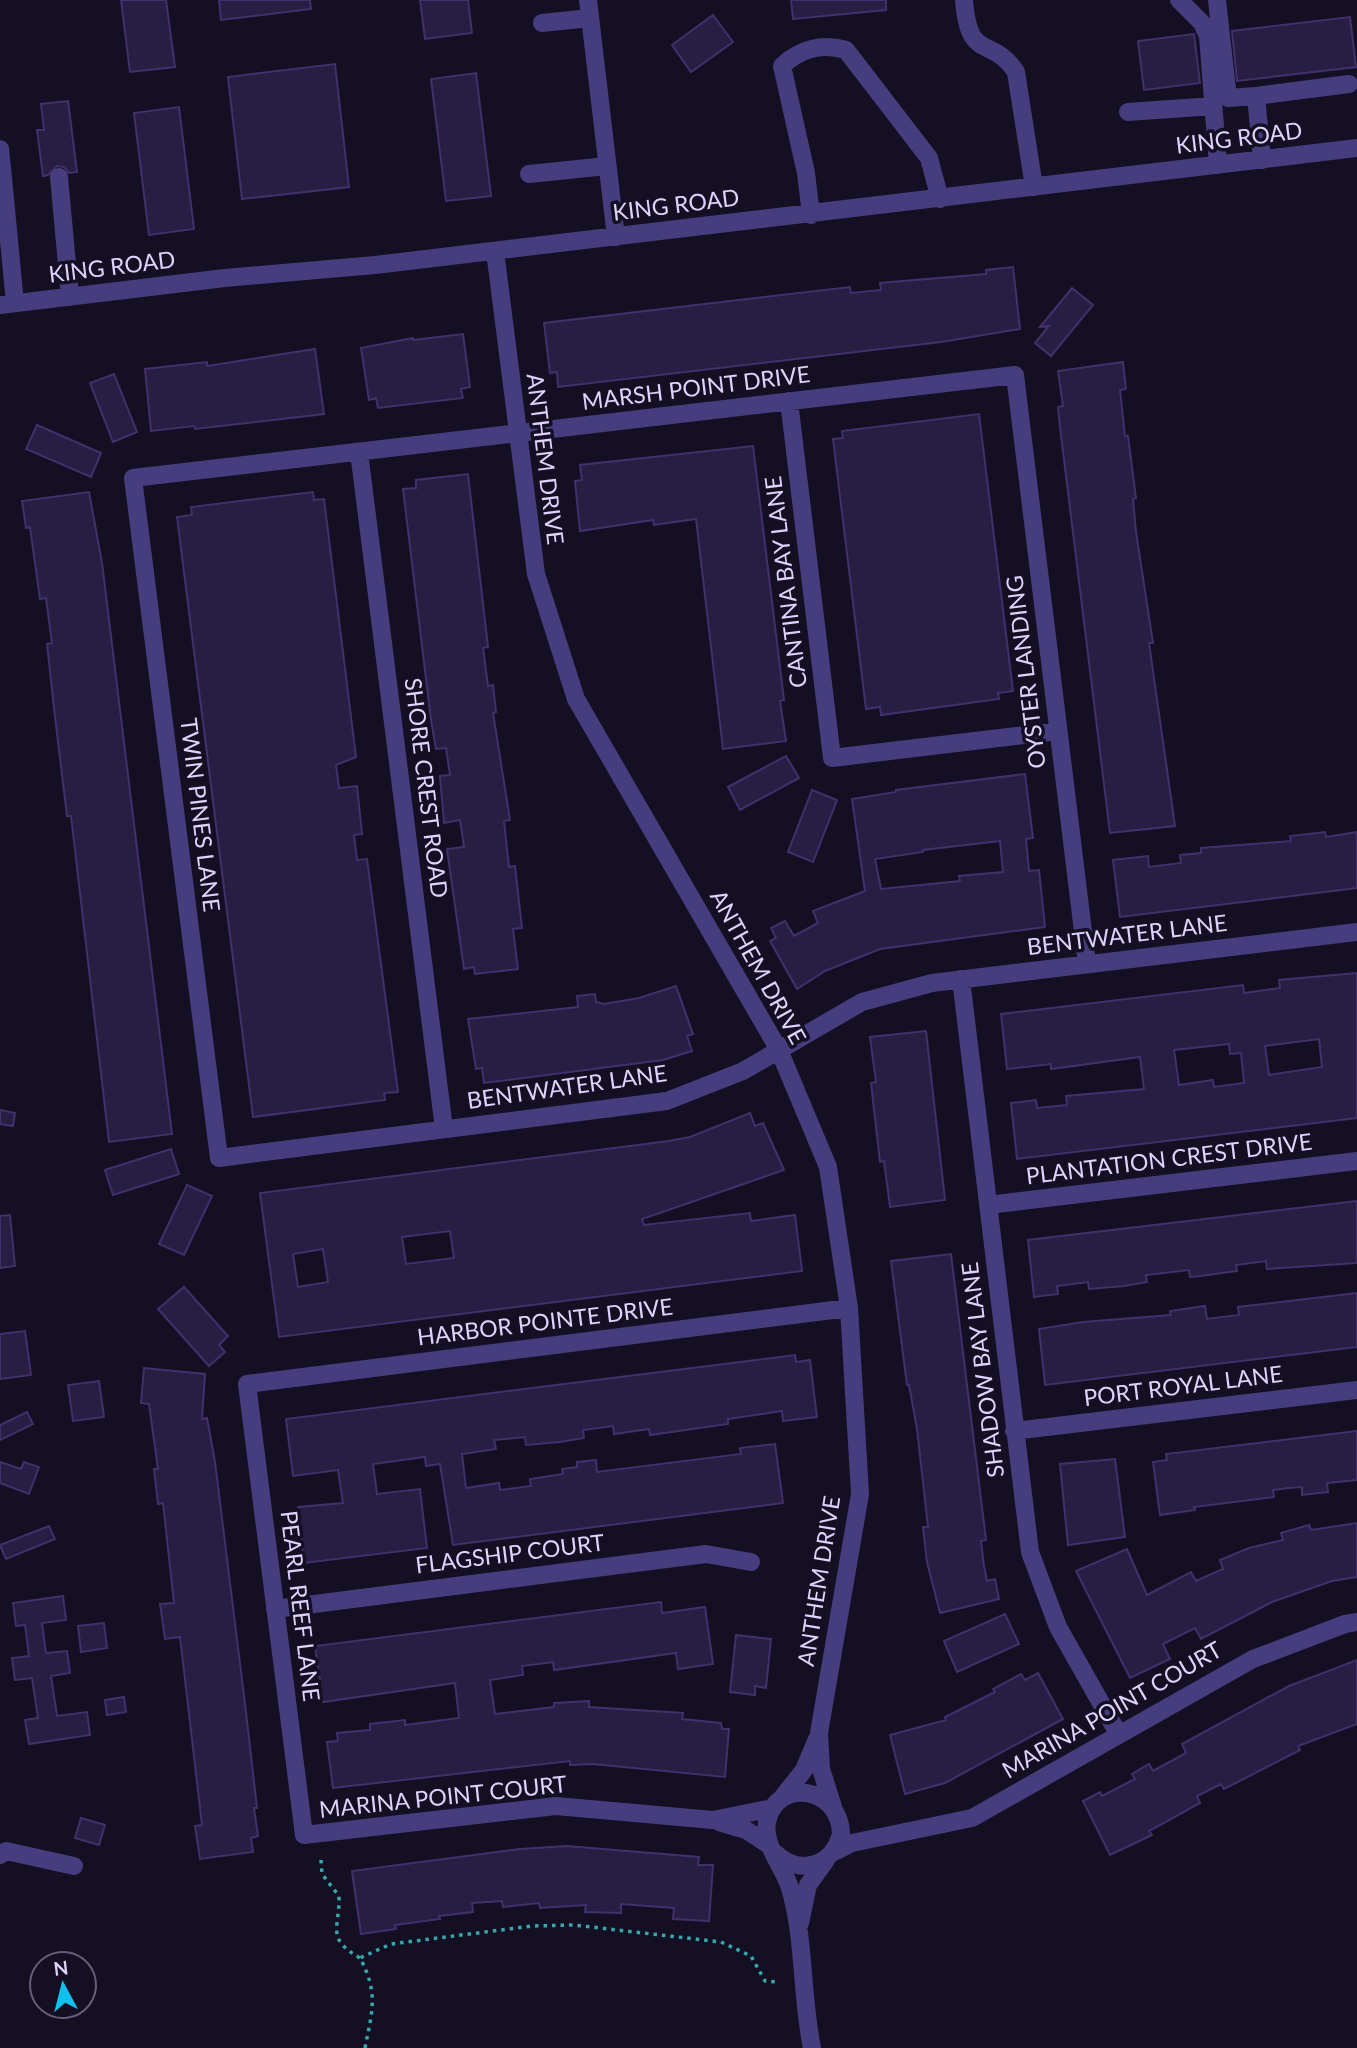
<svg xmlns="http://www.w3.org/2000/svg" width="1357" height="2048" font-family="Lato,sans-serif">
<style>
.building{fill:#281d43;stroke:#42306d;stroke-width:2;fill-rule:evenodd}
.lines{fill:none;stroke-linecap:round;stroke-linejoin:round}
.path{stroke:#36a9ae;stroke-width:3.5;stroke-dasharray:3.5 5;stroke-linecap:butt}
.minor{stroke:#463d7f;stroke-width:18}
.labels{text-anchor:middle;stroke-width:7;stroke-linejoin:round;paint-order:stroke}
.street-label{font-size:23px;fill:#dcd4fc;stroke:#150f23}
</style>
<rect width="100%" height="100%" fill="#150f23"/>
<!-- building -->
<path class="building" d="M121,0H166L175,67L130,72Z
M219,0H310L311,9L221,20Z
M420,0H468L472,33L425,39Z
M791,0H886V10L793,19Z
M713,15L733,42L691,72L672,45Z
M1350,17L1356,67L1237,81L1232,31Z
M1194,34L1200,83L1144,90L1138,41Z
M335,64L349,187L242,199L228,77Z
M476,73L491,196L446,201L431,79Z
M68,101L77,172L69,173L64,167L57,166L48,175L43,176L37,130H44L41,104Z
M179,107L194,229L149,235L134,113Z
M1013,267L1020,329L941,342L558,387L557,372L550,373L544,323L850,287L851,293L881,290L880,283L986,274V270Z
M1072,288L1093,305L1051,356L1035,343L1049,326L1040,327Z
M463,334L470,387L461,389L463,398L378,408L376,398L369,400L361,348L413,338V340Z
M315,349L324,414L195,429L194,426L151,431L145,369L207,362V366Z
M1123,362L1126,389L1120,390L1125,436H1128L1136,498L1133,499L1136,532L1153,643H1149L1175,826L1110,833L1060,427L1058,407L1063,406L1058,371Z
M114,374L137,432L113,442L90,383Z
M979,414L1013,691L998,693L999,699L881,715L880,707L866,709L833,439L843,438L842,431Z
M37,425L101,453L91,477L26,449Z
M753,446L784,700L780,701L786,741L723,749L696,519L654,525L653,520L580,531L575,481L582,480L580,465Z
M468,474L488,647L483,648L488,686L493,685L496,712L493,713L510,820L504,821L509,867L515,866L522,928L513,929L518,969L475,974L474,967L464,969L447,849L464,847L460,820L444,823L440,776L450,775L446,748L436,749L431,720L403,489L416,488V480Z
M89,492L102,563L172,1134L109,1142L71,816H67L55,717L47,644L52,643L46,598L40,599L30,527L26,528L22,501Z
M313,492L314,500L324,499L356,757L336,765L339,788L357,786L362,834L354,835L357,860L367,859L398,1092L384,1093L385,1100L253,1117L177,517L192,515L191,507Z
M786,756L799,778L740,810L728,787Z
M1025,774L1033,838L1026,839L1029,871L1039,870L1045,927L880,949L825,971L797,989L770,941L776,938L771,928L785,921L794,936L818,923L813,911L865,891L852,799L896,792V790ZM1000,841L1003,872L959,876L960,881L881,889L875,859L923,852V850Z
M812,790L837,800L813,862L788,852Z
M1325,832L1326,837L1357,832V888L1120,917L1113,860L1148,856L1149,867L1181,863L1180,855L1201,853V848L1291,841L1290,836Z
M1357,973V1118L1017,1159L1011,1103L1036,1100L1037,1108L1067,1105L1066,1096L1144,1089L1140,1057L1051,1069V1064L1007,1069L1001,1014L1243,985L1244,993L1280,988L1279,980ZM1319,1039L1322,1067L1269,1075L1265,1046ZM1229,1044L1230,1054L1241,1053L1244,1083L1214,1087L1213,1080L1179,1085L1174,1050Z
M676,986L693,1034L687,1036L692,1051L663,1060L484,1083L482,1068L476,1069L468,1019L578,1007L577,996L595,994L596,1002L604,1004L639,998Z
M926,1031L945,1200L890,1207L884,1161L880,1162L871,1083L876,1082L870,1037Z
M0,1110L15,1113L13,1126L0,1124Z
M750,1113L755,1126L763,1123L784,1170L642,1219L644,1225L750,1213L751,1221L795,1215L802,1271L279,1337L260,1193L669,1141L690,1137ZM450,1231L454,1258L406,1264L402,1237ZM323,1249L328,1282L298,1287L293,1254Z
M171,1149L179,1174L113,1195L105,1170Z
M187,1185L212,1196L184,1255L159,1244Z
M1357,1201V1263L1267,1269L1266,1261L1236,1265L1237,1271L1201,1276L1190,1277L1189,1270L1146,1275L1147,1282L1124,1286L1089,1289L1088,1282L1057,1286L1058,1294L1034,1297L1028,1240Z
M10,1215L15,1266L0,1268V1216Z
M951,1254L986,1540L981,1541L984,1566L987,1581L995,1579L999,1599L940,1613L927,1562L923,1527H928L917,1429L909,1385H907L891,1261Z
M184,1287L228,1336L219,1345L225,1352L209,1366L158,1309Z
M1357,1293V1347L1045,1385L1039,1329L1083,1322L1171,1315L1170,1311L1205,1306L1207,1319L1239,1315L1238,1307Z
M25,1331L31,1375L0,1379V1334Z
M795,1355L796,1362L810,1360L817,1417L783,1421L782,1411L728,1419V1424L650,1435L649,1429L614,1434L613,1426L583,1430L584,1438L560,1442L526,1445L525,1437L494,1440L496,1449L462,1454L466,1488L499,1483L500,1490L531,1486L530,1479L563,1474L562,1469L577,1467V1462L596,1460L597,1472L741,1454L740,1448L775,1444L783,1503L453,1545L440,1464L426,1466L425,1457L373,1464L377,1494L420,1489L427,1548L304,1563L298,1507L343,1503L338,1470L293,1476L286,1419Z
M144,1368L205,1374L202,1419L207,1418L215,1462L246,1712L257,1808H254L258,1836L251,1838L253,1852L200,1859L195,1826L202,1825L180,1637L165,1639L160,1604L174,1603L163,1503L158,1504L154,1469H158L149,1404L141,1403Z
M99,1381L104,1417L73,1421L68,1385Z
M27,1412L33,1424L0,1440V1425Z
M1357,1431V1480L1327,1483L1328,1492L1302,1495V1487L1288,1488L1273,1490L1274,1497L1194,1507L1195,1510L1160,1515L1153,1462L1167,1460L1166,1454Z
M1115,1459L1125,1537L1068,1545L1060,1464Z
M0,1462L21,1469L24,1462L39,1467L29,1494L0,1483Z
M1357,1523V1577L1332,1581L1272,1602L1201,1639L1195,1628L1163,1644L1170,1659L1130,1678L1076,1571L1127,1549L1147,1595L1191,1572L1196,1581L1223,1569L1220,1560L1249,1548L1283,1540L1281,1533L1309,1525L1311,1530Z
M49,1526L55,1539L6,1559L0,1545Z
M63,1596L66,1620L42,1623L46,1653L67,1651L70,1673L51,1676L57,1716L87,1712L90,1735L29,1744L25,1720L38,1718L32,1678L15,1680L12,1658L29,1656L25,1625L16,1626L13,1603Z
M661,1602L662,1613L705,1607L713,1664L678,1669L676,1653L554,1670L553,1662L522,1666L523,1675L490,1680L495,1714L554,1707V1703L589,1701V1707L683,1713L682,1719L721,1723L722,1729H729L725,1777L593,1764L570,1765V1761L333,1788L327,1742L338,1741L337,1733L370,1730V1724L405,1720V1725L459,1718L455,1683L323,1702L315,1646Z
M1005,1614L1019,1644L957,1672L944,1641Z
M104,1623L107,1648L81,1652L78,1626Z
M736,1635L771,1639L766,1688L755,1686V1695L730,1692Z
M1357,1660V1724L1298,1746L1300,1750L1224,1789L1221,1784L1197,1796L1200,1803L1149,1831L1152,1835L1110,1855L1083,1801L1100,1792L1102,1796L1135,1779L1132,1774L1149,1764L1153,1771L1186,1753L1182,1744L1289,1686Z
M1038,1673L1063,1719L945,1783L905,1794L890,1735L946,1720L945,1717L995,1692L993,1689L1021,1674L1025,1680Z
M124,1697L126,1712L107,1715L105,1700Z
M81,1818L105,1825L99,1845L75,1838Z
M567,1846L699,1857L698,1865H713L709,1921L673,1919L674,1908L621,1904V1913L585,1912L586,1905L540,1908L539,1903L503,1907L502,1901L472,1903L473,1912L439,1916L440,1919L395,1925L396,1929L361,1934L352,1871L520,1849Z"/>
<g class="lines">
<!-- path -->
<path class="path" d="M321,1860L322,1874L339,1896C340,1928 325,1938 360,1958
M365,2048C372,2012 379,1993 360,1958L391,1944L532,1926L574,1925L721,1942L751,1956L765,1981L777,1982"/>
<!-- minor -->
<path class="minor" d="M588,0L616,237
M964,0C969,64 991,34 1016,72L1034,187
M1179,0L1202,23L1208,36L1218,165
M1217,0L1228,98L1256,96
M542,23L590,18
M1128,112L1213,106
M0,149L3,178H0
M1262,160L1256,96L1349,84
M529,174L607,166
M59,177L70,297
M3,178L15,303
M811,215L806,173L782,66C800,49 822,43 846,50L929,158L940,199
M495,251L536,574L576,699L779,1050L828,1167L849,1308L860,1494L819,1733L821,1769L833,1807
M0,305L225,278L375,265L1357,148
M789,401L832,758L1058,731
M359,452L444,1129
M1087,964L1015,375L133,478L219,1158L667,1101L743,1071L862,1002L932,983L1357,932
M961,979L1030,1552L1058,1627L1119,1735
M988,1205L1357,1161
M1014,1431L1357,1390
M275,1609L706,1554L751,1562
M781,1799L804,1770L817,1739
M773,1808L713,1820L556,1806L304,1835L247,1384L849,1308
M719,1822L746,1830L769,1845
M834,1852L852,1843L972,1818L1253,1659L1345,1624L1357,1622
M775,1853C799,1876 832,1867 841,1834C840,1786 776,1777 767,1822C763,1845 783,1866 790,1888C805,1939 801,1995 812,2048
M0,1855L6,1851L74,1866
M800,1923L808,1885L826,1860"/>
</g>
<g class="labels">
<!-- street labels -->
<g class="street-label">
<text transform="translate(1239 138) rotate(-7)" y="8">KING ROAD</text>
<text transform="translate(676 205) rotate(-7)" y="8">KING ROAD</text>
<text transform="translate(112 267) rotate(-7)" y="8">KING ROAD</text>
<text transform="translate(696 388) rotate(-7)" y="8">MARSH POINT DRIVE</text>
<text transform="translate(545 459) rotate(83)" y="8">ANTHEM DRIVE</text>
<text transform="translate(786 582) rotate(-97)" y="8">CANTINA BAY LANE</text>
<text transform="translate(1026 672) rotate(-97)" y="8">OYSTER LANDING</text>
<text transform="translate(426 788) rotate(83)" y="8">SHORE CREST ROAD</text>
<text transform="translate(200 815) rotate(83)" y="8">TWIN PINES LANE</text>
<text transform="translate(1127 935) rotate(-7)" y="8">BENTWATER LANE</text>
<text transform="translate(758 967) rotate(61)" y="8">ANTHEM DRIVE</text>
<text transform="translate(567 1087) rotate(-8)" y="8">BENTWATER LANE</text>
<text transform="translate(1169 1159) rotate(-7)" y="8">PLANTATION CREST DRIVE</text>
<text transform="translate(545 1322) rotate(-7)" y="8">HARBOR POINTE DRIVE</text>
<text transform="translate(983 1370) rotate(-97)" y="8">SHADOW BAY LANE</text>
<text transform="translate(1183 1386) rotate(-7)" y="8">PORT ROYAL LANE</text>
<text transform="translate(510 1554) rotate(-7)" y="8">FLAGSHIP COURT</text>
<text transform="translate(819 1581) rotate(-81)" y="8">ANTHEM DRIVE</text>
<text transform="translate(300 1606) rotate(83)" y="8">PEARL REEF LANE</text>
<text transform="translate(1112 1710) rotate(-30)" y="8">MARINA POINT COURT</text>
<text transform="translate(443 1797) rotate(-6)" y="8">MARINA POINT COURT</text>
</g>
</g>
<!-- north arrow -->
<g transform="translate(63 1985) rotate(353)"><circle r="33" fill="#150f23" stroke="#655e7a" stroke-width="2"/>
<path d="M0-5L12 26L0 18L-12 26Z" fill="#0ec1ee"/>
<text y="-10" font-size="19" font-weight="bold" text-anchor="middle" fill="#dcd4fc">N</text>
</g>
</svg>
